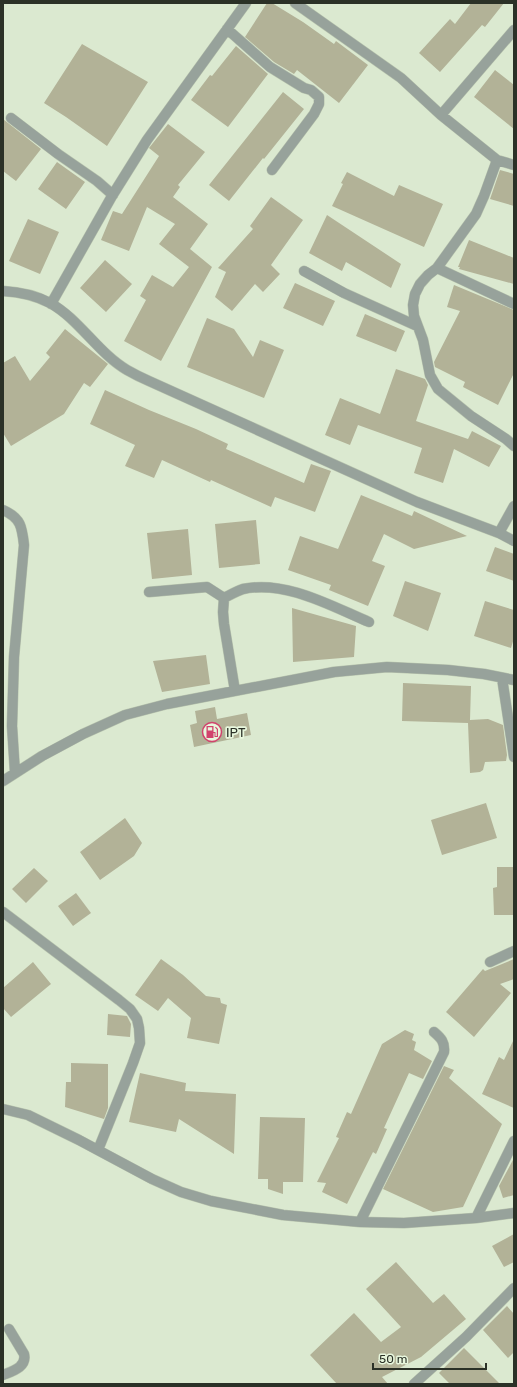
<svg xmlns="http://www.w3.org/2000/svg" width="517" height="1387" font-family="Rubik,sans-serif">
<style>
.building{fill:#b2b297}
.lines{fill:none;stroke-linecap:round;stroke-linejoin:round}
.minor-casing{stroke:#b8c4ae;stroke-width:11}
.minor{stroke:#97a29b;stroke-width:10}
.labels{text-anchor:middle;stroke-width:3.5;stroke-linejoin:round;paint-order:stroke}
.poi-label{font-size:13px;fill:#2b3127;stroke:#e8f7dd;text-anchor:start}
</style>
<rect width="100%" height="100%" fill="#dbe9d0"/>
<!-- building -->
<path class="building" d="M267,3H272L303,22L334,44L336,41L368,65L339,103L297,70L294,74L274,62L245,37Z
M471,3H504L485,27L482,25L440,72L419,53L450,19L455,24Z
M82,44L148,82L107,146L66,117L44,103Z
M236,46L268,74L228,127L191,100L210,75L212,76Z
M495,70L514,85V129L474,97Z
M283,92L304,109L264,159L263,158L229,201L209,185Z
M3,119L41,149L16,181L3,171Z
M168,124L205,152L178,185L180,187L173,197L208,224L190,249L212,267L161,361L124,341L146,300L140,296L152,275L173,287L189,267L159,244L175,224L147,207L129,251L101,240L113,211L122,214L159,156L149,148Z
M57,162L85,182L66,209L38,189Z
M500,170L514,174V206L490,199Z
M347,172L394,196L399,185L443,204L424,247L332,206L343,184L341,183Z
M271,197L303,220L271,265L280,274L263,292L255,284L232,311L215,297L226,272L218,268L253,229L250,226Z
M327,215L401,264L391,288L346,262L342,271L309,253Z
M28,219L59,232L40,274L9,261Z
M469,240L514,258V284L459,269L460,267H458Z
M105,260L132,284L106,312L80,288Z
M295,283L335,301L323,326L283,308Z
M454,285L514,310V373L498,405L463,387L465,382L435,367L434,362L460,311L447,307Z
M365,314L405,331L396,352L356,336Z
M207,318L234,329L253,357L260,340L284,350L264,398L187,367Z
M65,329L108,364L90,387L84,383L64,414L11,446L3,433V363L15,356L30,381L50,357L46,353Z
M396,369L425,379L428,385L416,421L468,439L472,431L501,446L489,467L454,449L443,483L414,473L422,448L358,425L350,445L325,435L340,398L380,414Z
M105,390L149,410L196,429L228,444L226,449L304,483L311,464L331,471L315,512L275,497L271,507L211,480L210,482L162,460L154,478L125,466L135,445L90,424Z
M361,495L412,516L414,511L467,536L414,549L384,534L372,561L385,566L368,606L329,590L331,585L288,570L300,536L338,549Z
M256,520L260,564L219,568L215,524Z
M188,529L192,575L152,579L147,533Z
M495,547L514,554V581L486,571Z
M405,581L441,593L428,631L393,616Z
M485,601L514,610V638L511,648L474,636Z
M292,608L356,626L354,657L293,662Z
M206,655L210,684L162,692L153,661Z
M403,683L471,686L470,720L488,719L503,725L507,755L506,761L485,762L483,770L480,772L470,773L468,723L402,721Z
M215,707L217,719L247,713L251,735L194,747L190,725L197,723L195,711Z
M486,803L497,838L442,855L431,820Z
M125,818L142,843L134,856L100,880L80,852Z
M497,867H514V915H494L493,888L497,887Z
M34,868L48,881L26,903L12,889Z
M76,893L91,913L73,926L58,906Z
M161,959L183,975L206,996L220,998L221,1003L227,1005L219,1044L187,1038L191,1018L168,998L158,1011L135,995Z
M514,959V979L500,984L511,993L474,1037L446,1012L483,969L485,971Z
M33,962L51,984L11,1017L3,1008V988Z
M108,1014L127,1016L131,1024L130,1037L107,1035Z
M405,1030L414,1034L412,1040L416,1042L414,1050L432,1061L423,1079L409,1073L384,1128L387,1129L376,1154L373,1152L347,1204L322,1192L326,1183L317,1182L339,1138L336,1137L347,1112L351,1114L382,1044Z
M514,1039V1108L482,1094L499,1057L504,1060Z
M71,1063L108,1064V1108L104,1119L65,1107L66,1082H71Z
M444,1066L454,1070L449,1078L502,1124L463,1207L433,1212L383,1189Z
M140,1073L186,1083L185,1091L236,1094L234,1154L179,1119L176,1132L129,1122Z
M260,1117L305,1118L303,1182H283V1194L268,1189V1179H258Z
M514,1158V1195L503,1198L499,1186Z
M514,1234V1262L504,1267L492,1246Z
M396,1262L433,1303L444,1294L466,1319L421,1357L382,1377L388,1384H337L310,1355L354,1313L381,1342L401,1327L366,1289Z
M507,1306L514,1314V1352L508,1358L483,1330Z
M464,1348L500,1384H450L439,1373Z"/>
<g class="lines">
<defs>
<path id="minor" d="M295,3L401,78L441,115L497,160L514,165
M227,29L270,67L304,88L311,90L319,97V104L314,114L272,170
M441,115L514,30
M11,118L58,154L97,181L113,195
M497,160L484,196L476,214L437,268L428,275L420,284L415,294L413,305L414,316L423,340L430,375L438,389L471,416L506,439L514,446
M437,268L514,304
M304,271L344,293L417,326
M3,291C20,292 35,295 50,303C79,319 98,353 127,370C134,374 142,378 149,381L417,502L499,533L514,541
M51,304L112,196L147,140L246,3
M3,510C21,518 22,527 24,545L14,657L12,726L15,773
M499,533L514,506
M149,592L207,587L224,598
M502,678L514,757
M235,691L224,624L223,612L224,598C230,595 237,591 243,589C286,580 331,606 369,622
M3,781L42,756L83,734L125,715L167,704L334,672L387,667L448,670L484,674L514,680
M3,912L119,1000L130,1009L137,1019L139,1028L140,1043L133,1063L98,1150
M490,962L514,951
M3,1109L28,1115L79,1140L152,1179L181,1192L211,1201L283,1215L360,1222L404,1223L476,1218L514,1213
M476,1218L514,1141
M360,1222L444,1052C445,1042 441,1038 434,1032
M3,1375C13,1371 27,1367 24,1354L9,1329
M414,1384L466,1337L514,1288"/>
</defs>
<!-- minor casing -->
<use href="#minor" class="minor-casing"/>
<!-- minor -->
<use href="#minor" class="minor"/>
</g>
<!-- icons -->
<defs>
<symbol id="fuel-ring" viewBox="-11 -11 22 22"><circle r="9.5" fill="#e8f7dd" stroke="#d1436d" stroke-width="1.5"/><path d="M-5.5-6h7V0h2V4h1.3V-2.5L3-4.5l.8-.8L6-3V5H2.5V1h-1V6h-7ZM-4.2-4.7v3.2H.2V-4.7Z" fill="#d1436d"/></symbol>
</defs>
<g fill-rule="evenodd">
<use href="#fuel-ring" x="201" y="721" width="22" height="22"/>
</g>
<g class="labels">
<!-- poi labels -->
<g class="poi-label">
<text x="226" y="737">IPT</text>
</g>
</g>
<!-- border -->
<rect width="517" height="1387" fill="none" stroke="#2b3127" stroke-width="8"/>
<!-- scale -->
<path d="M373 1363v6h113v-6" fill="none" stroke="#2b3127" stroke-width="2"/>
<text x="379" y="1363" font-size="12" fill="#2b3127" stroke="#e8f7dd" stroke-width="3" paint-order="stroke">50 m</text>
</svg>
